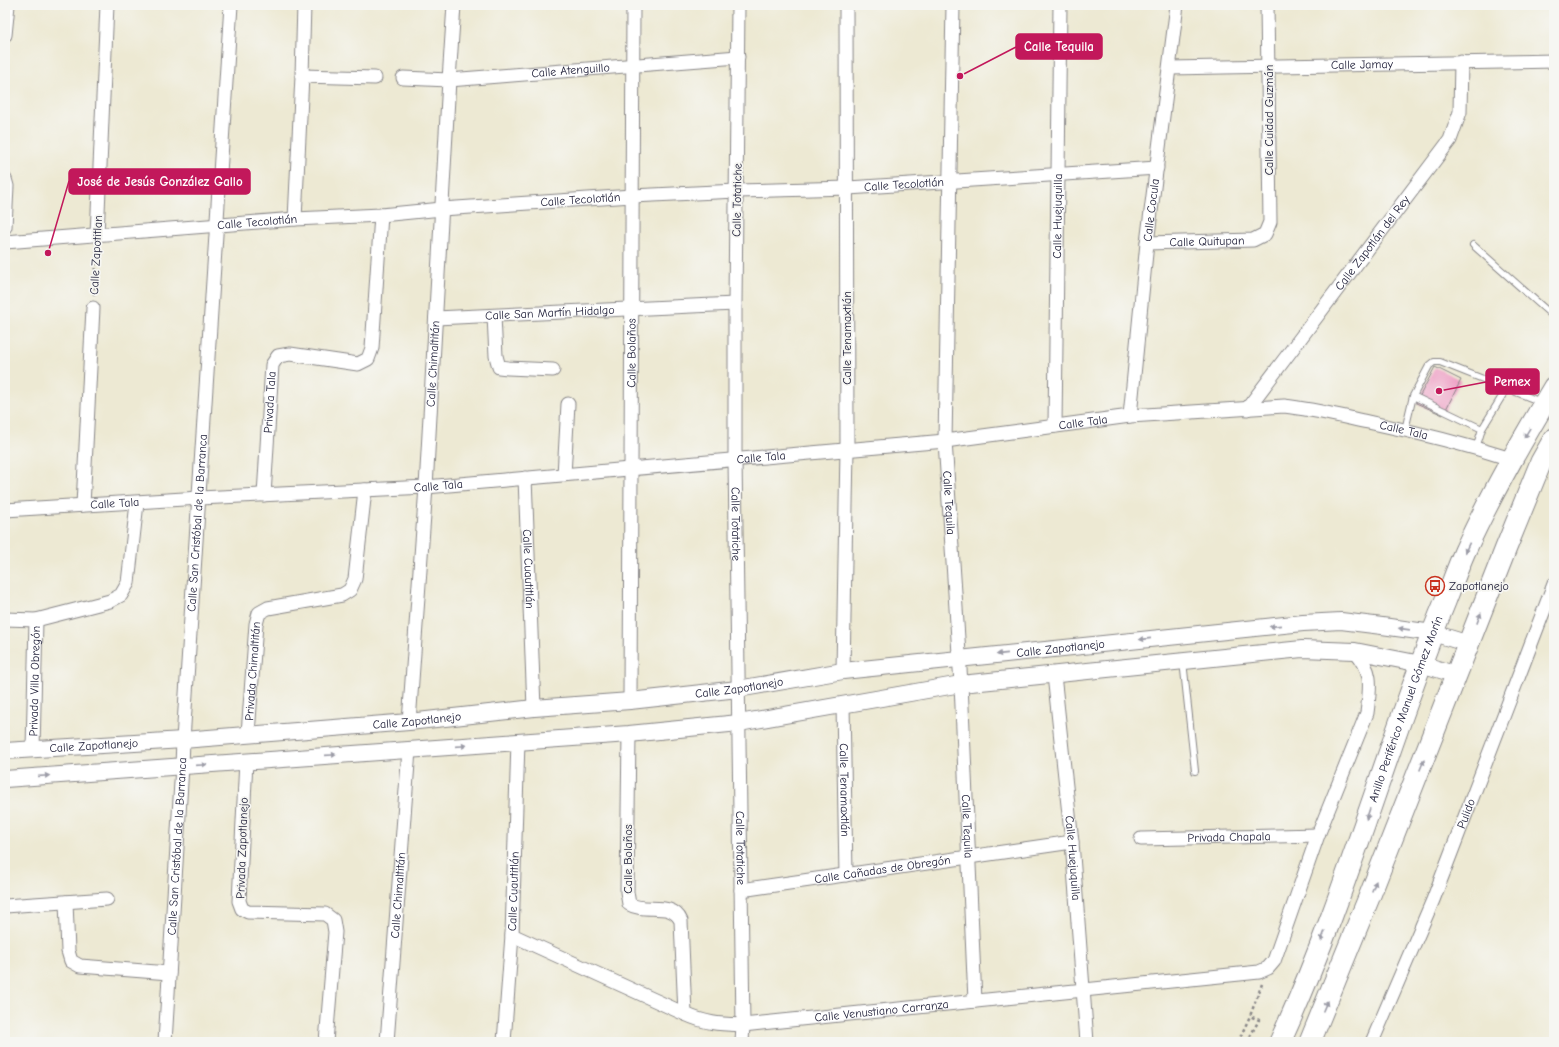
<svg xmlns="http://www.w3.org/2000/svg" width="1559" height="1047" font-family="'Comic Neue',sans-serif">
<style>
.building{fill:#ee9ec4}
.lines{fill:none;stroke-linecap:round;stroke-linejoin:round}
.service-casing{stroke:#888687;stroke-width:8}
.minor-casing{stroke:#888687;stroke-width:15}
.tertiary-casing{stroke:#888687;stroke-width:18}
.trunk-casing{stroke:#888687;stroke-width:23}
.path{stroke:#888687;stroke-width:2.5;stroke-dasharray:3 3;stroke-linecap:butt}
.service{stroke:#fff;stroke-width:6}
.minor{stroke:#fff;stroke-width:13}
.tertiary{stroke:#fff;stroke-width:16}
.trunk{stroke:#fff;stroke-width:21}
.oneway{fill:#9c9ca7}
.labels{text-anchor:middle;stroke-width:3.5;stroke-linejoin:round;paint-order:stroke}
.street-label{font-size:12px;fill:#22223b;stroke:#f6f6f2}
.poi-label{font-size:12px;fill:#22223b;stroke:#f6f6f2;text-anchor:start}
.leader{fill:none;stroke:#c2185b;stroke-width:1.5}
.callout-dot{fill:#c2185b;stroke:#f6f6f2;stroke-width:1.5}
.callout{fill:#c2185b;stroke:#c2185b;stroke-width:1.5}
.callout-label{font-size:13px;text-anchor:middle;font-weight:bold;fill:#fff}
</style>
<rect width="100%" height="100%" fill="#f6f6f2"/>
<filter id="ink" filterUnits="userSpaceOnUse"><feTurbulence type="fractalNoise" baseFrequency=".025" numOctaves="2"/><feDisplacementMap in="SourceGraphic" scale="8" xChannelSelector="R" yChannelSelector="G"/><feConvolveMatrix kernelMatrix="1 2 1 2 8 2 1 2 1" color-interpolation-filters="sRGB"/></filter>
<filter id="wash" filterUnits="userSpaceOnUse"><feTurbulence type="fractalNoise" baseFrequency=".012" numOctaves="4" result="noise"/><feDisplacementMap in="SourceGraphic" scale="16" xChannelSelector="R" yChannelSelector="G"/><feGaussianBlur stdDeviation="0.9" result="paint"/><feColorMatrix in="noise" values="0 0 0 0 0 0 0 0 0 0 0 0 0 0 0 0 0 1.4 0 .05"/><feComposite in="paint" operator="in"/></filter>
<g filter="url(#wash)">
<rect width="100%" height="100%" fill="#ede9d3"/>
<g id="blocks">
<!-- building -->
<path class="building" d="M1435,367L1461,380L1443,415L1416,403Z"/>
</g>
</g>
<g filter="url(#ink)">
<use href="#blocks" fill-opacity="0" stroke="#888687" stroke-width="1"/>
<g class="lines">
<defs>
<path id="service" d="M1473,245L1554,317
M1482,429L1413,396L1429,366L1434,362H1440L1541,402
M1405,430L1413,396
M1476,448L1482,429L1507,388
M1183,661L1195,771"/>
<g id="minor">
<path id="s1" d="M738,5L735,304V460L743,1025L742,1042"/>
<path id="s2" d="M953,5L945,441L961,684L975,1001"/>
<path d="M5,35L8,5"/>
<path id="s3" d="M1170,68L1554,61"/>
<path d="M302,76L375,78"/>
<path id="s4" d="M403,78L449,80L738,57"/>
<path d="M5,179L7,186L5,227"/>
<path d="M295,219L302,76L304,5"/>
<path d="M97,235L107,5"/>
<path id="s5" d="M5,242L295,219L381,215L442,209L632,196L737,191L848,188L1157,168"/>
<path id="s6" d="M1147,243L1253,240L1265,234L1270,222L1267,5"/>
<path d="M494,316L496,356L499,367L508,368L553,370"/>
<path id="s7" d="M436,318L735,304"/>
<path id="s8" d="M1247,409L1450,140L1460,112L1461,62"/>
<path id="s9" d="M1130,416L1147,243L1177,5"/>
<path id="s10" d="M1055,426L1060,5"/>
<path d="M564,475L568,404"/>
<path id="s11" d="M525,478L534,708"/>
<path id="s12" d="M264,495L272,365L278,356L290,354L358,364L368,359L372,348L381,215"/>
<path d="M83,505L93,308"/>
<path id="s13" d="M5,510L200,498L426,487L945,441L1130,416L1284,406C1312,409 1340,416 1368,422C1416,432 1464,444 1511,459"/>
<path d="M5,619L36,620L110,601L121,595L128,583L137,503"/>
<path d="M843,671L847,449L846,5"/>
<path id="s14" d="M1054,675L1072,842L1087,1042"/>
<path id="s15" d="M630,701L633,5"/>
<path id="s16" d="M843,704L846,875"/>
<path id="s17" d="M409,722L426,487L449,80L454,5"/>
<path id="s18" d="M248,734L256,624L259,613L268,608L342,595L350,590L355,579L365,490"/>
<path d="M629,734L627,892L629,904C645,914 672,900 681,921L685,1014"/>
<path id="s19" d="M33,749L36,620"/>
<path d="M246,761L239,901L242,909L248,912L325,914L333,920L335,932L326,1042"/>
<path id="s20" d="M1141,839L1318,835"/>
<path id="s21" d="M741,890L1072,842"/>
<path d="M66,902L68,951L71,961L80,966L169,973"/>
<path d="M5,906L107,899"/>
<path id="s22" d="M512,935L685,1014C707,1024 720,1024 743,1025L1259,972L1268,968L1274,961L1318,835L1367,713C1370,687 1374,672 1355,651"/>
<path id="s23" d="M165,1042L182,766L183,740L231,5"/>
<path id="s24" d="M387,1042L409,750"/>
<path id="s25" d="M504,1042L512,935L518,741"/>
<path id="s26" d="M1372,1042L1433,900L1554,584"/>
</g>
<g id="tertiary">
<path id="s27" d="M5,751L183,740L409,722L534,708L630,701L738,689L843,671L1303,623L1341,621L1382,626L1433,633L1469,644"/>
<path d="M5,779L629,734L739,723L961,684L1302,649L1355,651L1421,664L1457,675"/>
</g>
<g id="trunk">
<path id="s28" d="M1280,1042C1344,903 1384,755 1440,614C1449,593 1456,571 1465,551C1491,494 1522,440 1554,387"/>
<path d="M1310,1042L1370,895L1506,548L1541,462L1554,439"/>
</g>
</defs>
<!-- service casing -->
<use href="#service" class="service-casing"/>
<!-- minor casing -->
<use href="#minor" class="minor-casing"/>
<!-- tertiary casing -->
<use href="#tertiary" class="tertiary-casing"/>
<!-- trunk casing -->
<use href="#trunk" class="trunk-casing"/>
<!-- path -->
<path class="path" d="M94,295L97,246
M1238,1042L1250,1016L1262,984
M1247,1042L1259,1020L1250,1016"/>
<!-- service -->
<use href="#service" class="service"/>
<!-- minor -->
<use href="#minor" class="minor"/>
<!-- tertiary -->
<use href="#tertiary" class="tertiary"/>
<!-- trunk -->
<use href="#trunk" class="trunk"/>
</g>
<!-- one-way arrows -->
<defs><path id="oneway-solid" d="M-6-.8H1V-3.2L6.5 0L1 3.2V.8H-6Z"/></defs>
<g class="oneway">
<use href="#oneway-solid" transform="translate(1527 433) rotate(121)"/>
<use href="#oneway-solid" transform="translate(1467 548) rotate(115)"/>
<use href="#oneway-solid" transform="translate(1479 618) rotate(-69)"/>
<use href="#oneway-solid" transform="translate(1275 626) rotate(174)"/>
<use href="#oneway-solid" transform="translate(1404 629) rotate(-172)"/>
<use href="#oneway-solid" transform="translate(1145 639) rotate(174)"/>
<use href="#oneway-solid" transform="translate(1002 654) rotate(174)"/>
<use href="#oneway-solid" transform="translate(461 746) rotate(-4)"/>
<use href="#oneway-solid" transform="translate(331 755) rotate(-4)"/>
<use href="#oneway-solid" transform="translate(201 765) rotate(-4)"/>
<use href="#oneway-solid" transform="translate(1422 765) rotate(-68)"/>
<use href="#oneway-solid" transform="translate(44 776) rotate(-4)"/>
<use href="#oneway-solid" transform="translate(1368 814) rotate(109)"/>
<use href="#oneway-solid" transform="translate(1374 886) rotate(-68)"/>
<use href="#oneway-solid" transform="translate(1323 936) rotate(111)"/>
<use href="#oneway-solid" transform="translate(1325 1006) rotate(-67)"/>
</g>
</g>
<!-- icons -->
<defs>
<symbol id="bus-ring" viewBox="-11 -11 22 22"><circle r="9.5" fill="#f6f6f2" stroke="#c8321e" stroke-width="1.5"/><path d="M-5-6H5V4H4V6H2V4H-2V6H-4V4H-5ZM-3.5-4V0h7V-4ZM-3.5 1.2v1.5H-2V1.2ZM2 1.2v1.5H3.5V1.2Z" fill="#c8321e"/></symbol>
</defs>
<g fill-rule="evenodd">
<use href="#bus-ring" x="1424" y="575" width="22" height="22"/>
</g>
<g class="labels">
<!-- street labels -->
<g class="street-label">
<text dy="4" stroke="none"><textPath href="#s3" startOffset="192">Calle Jamay</textPath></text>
<text dy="4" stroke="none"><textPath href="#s4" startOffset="168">Calle Atenguillo</textPath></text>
<text transform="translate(1269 120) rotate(-90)" y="4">Calle Cuidad Guzmán</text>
<text dy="4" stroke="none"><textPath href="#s5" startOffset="901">Calle Tecolotlán</textPath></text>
<text dy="4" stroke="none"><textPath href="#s5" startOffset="577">Calle Tecolotlán</textPath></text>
<text transform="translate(737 200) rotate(-89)" y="4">Calle Totatiche</text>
<text dy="4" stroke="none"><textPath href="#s9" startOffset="207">Calle Cocula</textPath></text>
<text dy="4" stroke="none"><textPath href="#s10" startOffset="210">Calle Huejuquilla</textPath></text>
<text dy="4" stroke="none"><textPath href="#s5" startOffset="253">Calle Tecolotlán</textPath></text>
<text dy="4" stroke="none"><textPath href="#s6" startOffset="60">Calle Quitupan</textPath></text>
<text dy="4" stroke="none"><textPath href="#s8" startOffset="208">Calle Zapotlán del Rey</textPath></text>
<text transform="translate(96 255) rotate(-87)" y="4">Calle Zapotitlan</text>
<text dy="4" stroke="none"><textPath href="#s7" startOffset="114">Calle San Martín Hidalgo</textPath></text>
<text transform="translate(847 338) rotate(-90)" y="4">Calle Tenamaxtlán</text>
<text dy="4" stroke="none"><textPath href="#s15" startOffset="348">Calle Bolaños</textPath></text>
<text dy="4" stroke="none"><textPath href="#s17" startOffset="359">Calle Chimaltitán</textPath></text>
<text dy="4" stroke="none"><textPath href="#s12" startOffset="93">Privada Tala</textPath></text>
<text dy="4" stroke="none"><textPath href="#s13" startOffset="1082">Calle Tala</textPath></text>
<text dy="4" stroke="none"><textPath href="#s13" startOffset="1406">Calle Tala</textPath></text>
<text dy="4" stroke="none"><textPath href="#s13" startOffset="758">Calle Tala</textPath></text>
<text dy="4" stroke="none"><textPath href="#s13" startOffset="434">Calle Tala</textPath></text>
<text dy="4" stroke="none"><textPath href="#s2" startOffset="498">Calle Tequila</textPath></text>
<text dy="4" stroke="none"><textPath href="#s13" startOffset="110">Calle Tala</textPath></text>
<text dy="4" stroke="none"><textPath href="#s23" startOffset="520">Calle San Cristóbal de la Barranca</textPath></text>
<text dy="4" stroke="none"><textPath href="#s1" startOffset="519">Calle Totatiche</textPath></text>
<text dy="4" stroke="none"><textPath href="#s11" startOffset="91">Calle Cuautitlán</textPath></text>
<text dy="4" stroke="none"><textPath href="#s27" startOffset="1061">Calle Zapotlanejo</textPath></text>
<text dy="4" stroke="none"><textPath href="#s18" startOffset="63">Privada Chimaltitán</textPath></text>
<text dy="4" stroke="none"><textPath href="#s19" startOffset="68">Privada Villa Obregón</textPath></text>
<text dy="4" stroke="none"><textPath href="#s27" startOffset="737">Calle Zapotlanejo</textPath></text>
<text dy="4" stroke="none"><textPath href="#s28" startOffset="356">Anillo Periférico Manuel Gómez Morín</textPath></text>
<text dy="4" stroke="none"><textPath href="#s27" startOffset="413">Calle Zapotlanejo</textPath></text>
<text dy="4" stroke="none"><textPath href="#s27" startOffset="89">Calle Zapotlanejo</textPath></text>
<text dy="4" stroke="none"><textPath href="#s16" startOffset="86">Calle Tenamaxtlán</textPath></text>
<text dy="4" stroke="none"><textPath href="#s26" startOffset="247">Pulido</textPath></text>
<text dy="4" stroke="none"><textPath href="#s2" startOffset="822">Calle Tequila</textPath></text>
<text dy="4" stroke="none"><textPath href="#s20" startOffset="88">Privada Chapala</textPath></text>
<text dy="4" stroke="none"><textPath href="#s23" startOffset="196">Calle San Cristóbal de la Barranca</textPath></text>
<text dy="4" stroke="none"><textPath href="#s1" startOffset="843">Calle Totatiche</textPath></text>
<text transform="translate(242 848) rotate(-88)" y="4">Privada Zapotlanejo</text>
<text dy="4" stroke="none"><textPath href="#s14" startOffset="184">Calle Huejuquilla</textPath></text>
<text transform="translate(628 859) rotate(-90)" y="4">Calle Bolaños</text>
<text dy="4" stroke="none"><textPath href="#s21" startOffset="143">Calle Cañadas de Obregón</textPath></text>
<text dy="4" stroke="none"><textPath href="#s25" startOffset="151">Calle Cuautitlán</textPath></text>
<text dy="4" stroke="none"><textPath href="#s24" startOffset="147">Calle Chimaltitán</textPath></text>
<text dy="4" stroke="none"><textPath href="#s22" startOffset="389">Calle Venustiano Carranza</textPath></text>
</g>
<!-- poi labels -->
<g class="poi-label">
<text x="1449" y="590">Zapotlanejo</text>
</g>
</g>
<!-- callouts -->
<path class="leader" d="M960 76L1016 47M48 253L69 181M1439 391L1486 382"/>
<g class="callout-dot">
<circle cx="960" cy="76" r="4"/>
<circle cx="48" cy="253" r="4"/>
<circle cx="1439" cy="391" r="4"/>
</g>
<g class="callout">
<rect x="1016" y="34" width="86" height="25" rx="4"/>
<rect x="69" y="169" width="181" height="25" rx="4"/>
<rect x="1486" y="369" width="53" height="25" rx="4"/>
</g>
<g class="callout-label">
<text x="1059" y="51">Calle Tequila</text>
<text x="160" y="186">José de Jesús González Gallo</text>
<text x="1512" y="386">Pemex</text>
</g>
<!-- margin -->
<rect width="1559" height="1047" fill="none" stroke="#f6f6f2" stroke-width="20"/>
</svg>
